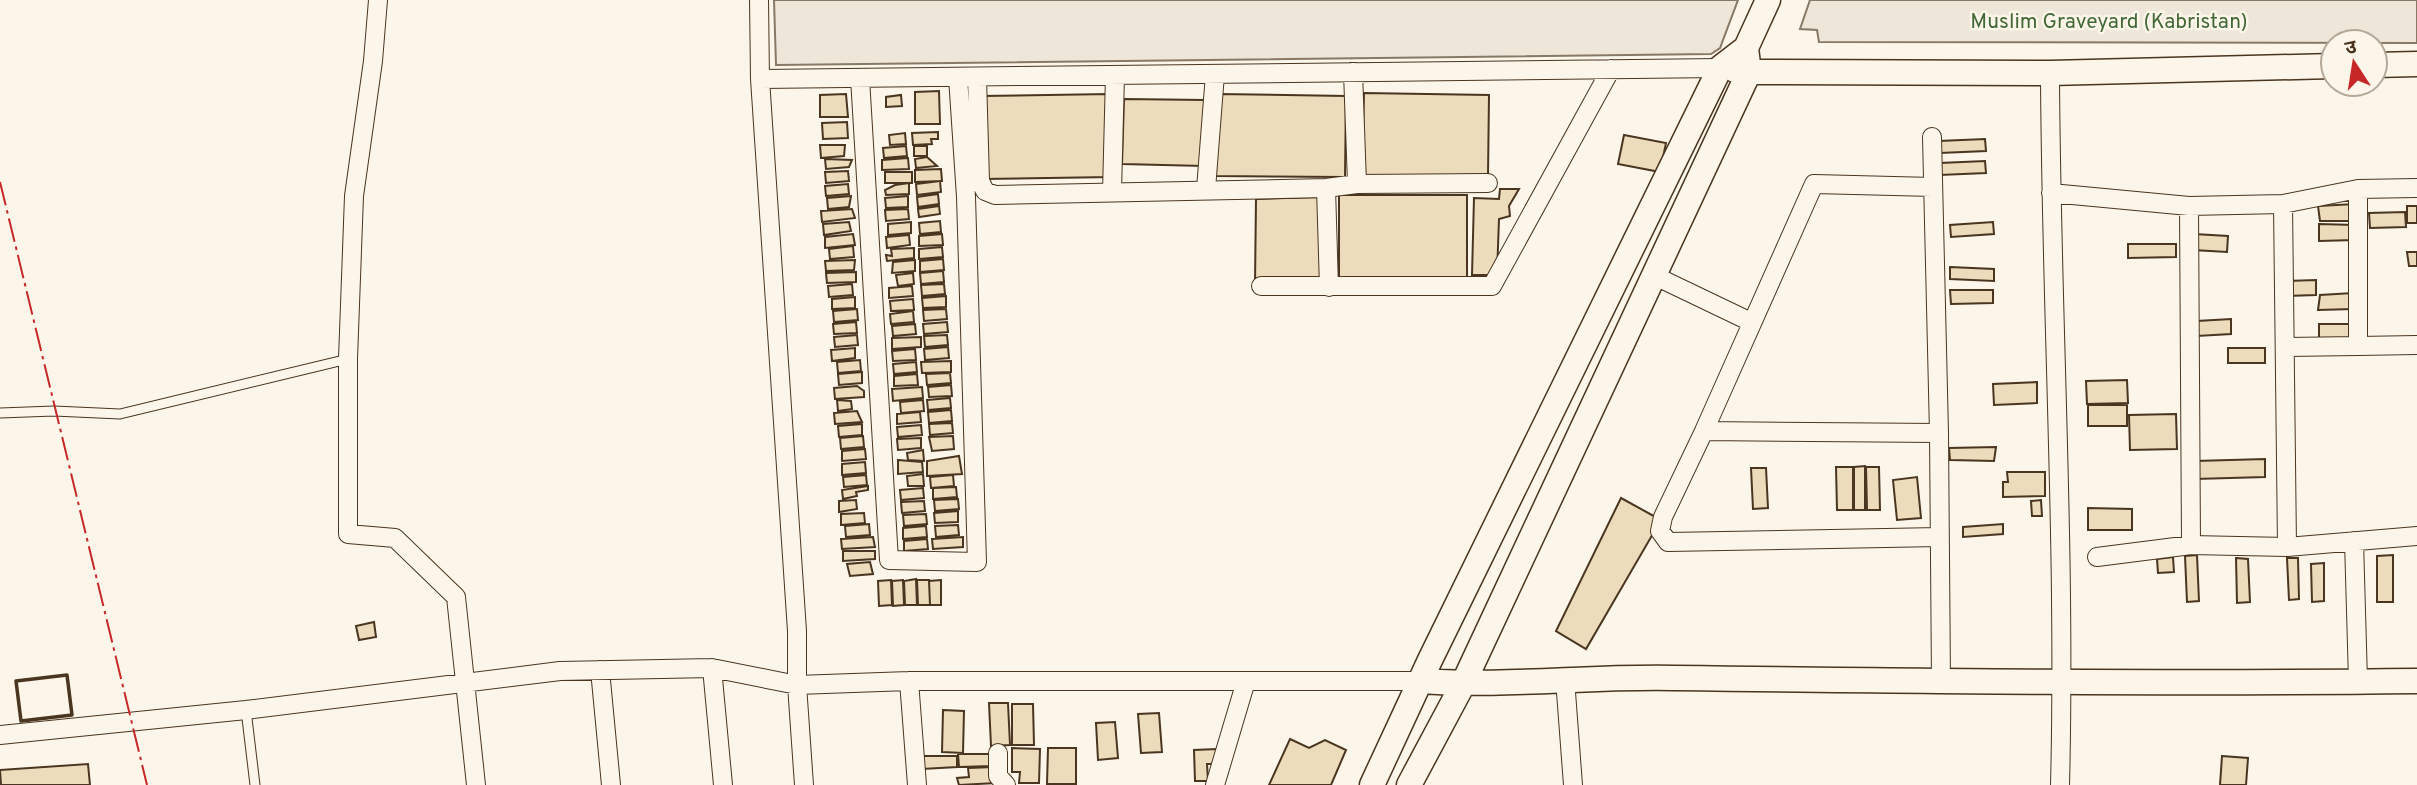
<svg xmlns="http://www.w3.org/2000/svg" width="2417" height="785" font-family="Overpass,'Noto Sans Devanagari',sans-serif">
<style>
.green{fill:#ede6d9;stroke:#887966;stroke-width:2}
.building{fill:#ecdcbc;stroke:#4a3520;stroke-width:2}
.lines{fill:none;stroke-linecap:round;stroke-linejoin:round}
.lane-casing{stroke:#4a3520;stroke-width:11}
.street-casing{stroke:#4a3520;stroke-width:20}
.secondary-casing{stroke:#4a3520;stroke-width:27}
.lane{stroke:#fbf6e9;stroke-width:9}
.street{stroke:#fbf6e9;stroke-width:18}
.secondary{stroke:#fbf6e9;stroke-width:24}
.wall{stroke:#4a3520;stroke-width:3.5}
.power{stroke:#c62828;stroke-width:2;stroke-dasharray:24 5 3.5 5;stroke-linecap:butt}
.labels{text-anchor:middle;stroke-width:5;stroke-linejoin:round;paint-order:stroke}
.park-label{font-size:21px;fill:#436837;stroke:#fbf6e9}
</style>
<rect width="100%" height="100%" fill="#fbf6e9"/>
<!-- green -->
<path class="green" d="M774,0H1738L1720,48L1711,54L776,65Z
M1810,0H2417V43L1819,42L1817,30L1800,29Z"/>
<!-- building -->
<path class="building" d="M939,91L940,124H915V92Z
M1364,93L1489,95L1488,177L1362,175Z
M846,94L848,117H820V95Z
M1110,94L1111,177L983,179L981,96Z
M1217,94L1346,96L1345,177L1216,176Z
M901,95L902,106L886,107V97Z
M1124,99L1205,100L1204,166L1122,164Z
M847,122L848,138L823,139L822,123Z
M938,132V139H931L932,144L913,145L912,133Z
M905,133L906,144L890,145L889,135Z
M1624,135L1666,143L1660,172L1618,164Z
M1985,139L1986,151L1940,153L1939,141Z
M820,145H845L844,156L821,158Z
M906,146L907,156L884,158L883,148Z
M914,146H927V156H914Z
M927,157L937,166L916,168L915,159Z
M908,158L909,169L882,170V160Z
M825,159L852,160L849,167L826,169Z
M1985,161L1986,173L1940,175V163Z
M941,169L942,181L915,182V170Z
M848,171L849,181L826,183L825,172Z
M885,172H912V183H885Z
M940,181L941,192L917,195L916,184Z
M909,183V194L886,195L885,190L895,185Z
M848,184L849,194L826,196L825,186Z
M1500,189H1519L1509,206L1510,216L1499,219L1497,275H1472L1474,198L1499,199Z
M938,194L939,204L918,207L917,197Z
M1339,195H1467V281H1339Z
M851,196L849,207L828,209L827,198Z
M908,196V207L886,208L885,198Z
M1319,197L1321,284H1255L1256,199Z
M2355,204V221H2320L2318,206Z
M939,206L940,214L919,217L918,209Z
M2407,206H2417V223H2407Z
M852,209L855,218L822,222L821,211Z
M908,209L909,219L886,221L885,210Z
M2405,212L2406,227L2370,228L2369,213Z
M940,221L941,232L920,234L919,223Z
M849,222L851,231L824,235L823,224Z
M911,222V233L888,235V224Z
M1993,222L1994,234L1951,237L1950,225Z
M2319,224L2355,225V240L2319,241Z
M853,234L855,245L825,248V237Z
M942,234L943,245L919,246V236Z
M2194,234L2228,236L2227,252L2193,250Z
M909,235L910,245L887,248L886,237Z
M2128,244H2176V257L2128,258Z
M853,246L854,257L830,259L829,249Z
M942,247L943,257L919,259V249Z
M914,248V258L887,261L886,255L892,256L891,249Z
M2407,252H2417V266H2409Z
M943,259L944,270L920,272V261Z
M855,260L854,270L826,271L825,261Z
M915,260V271L892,273L893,262Z
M1950,267L1994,269V281L1950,279Z
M943,271L944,282L921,284L920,273Z
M856,272V282L827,283L826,273Z
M913,273L914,284L898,286L896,275Z
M2316,280V295L2285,296V281Z
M852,284L853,295L829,297L828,286Z
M944,284L945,294L922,296L921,285Z
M912,286L913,296L889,298V288Z
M1950,290H1993V303L1951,304Z
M2353,293V309L2318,310L2320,295Z
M946,296V307L923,308L922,298Z
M855,297V308L832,309V299Z
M913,299L914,310L891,311L890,301Z
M857,309L858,320L834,322L833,311Z
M946,309L947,319L924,321L923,310Z
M913,311L914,322L891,324L890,314Z
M2231,319V334L2197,336V321Z
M856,322L857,333L834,334L833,324Z
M947,322L948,332L924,334L923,324Z
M915,324L916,334L893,336L892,326Z
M2319,324H2354V338H2319Z
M857,335L858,345L835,347L834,337Z
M947,335L948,345L925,347L924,336Z
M921,337V347L892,349V338Z
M948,347L949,358L925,360L924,349Z
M855,348V358L832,361L831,350Z
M2228,348H2265V363H2228Z
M915,349L916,360L893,361L892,351Z
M860,360L861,371L838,373L837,362Z
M951,361V372L922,373L921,362Z
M916,362L917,372L894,374L893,364Z
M862,372V383L839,385L838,374Z
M950,373L951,383L927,385L926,374Z
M917,374L918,385L894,386V376Z
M2127,380L2128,403L2087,404L2086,381Z
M2037,382V403L1994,405L1993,384Z
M951,385L952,396L929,397L928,387Z
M857,386L864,391V397L835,399L834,388Z
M922,387L923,398L893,401L892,389Z
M950,398L951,408L928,410L927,400Z
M837,400L851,401L852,409L838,411Z
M923,400L924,411L901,413L900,402Z
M2088,405H2127V426H2088Z
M951,410L952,421L929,423L928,412Z
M857,411L862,422L835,424L834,413Z
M920,412L921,422L897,424V414Z
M2176,414L2177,449L2130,450L2129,415Z
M952,423L953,433L930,435L929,424Z
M862,424V435L839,437L838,426Z
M921,425L922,435L898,437L897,427Z
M863,436L864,447L841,449L840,438Z
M953,436L954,449L932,451L929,437Z
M921,438V448L898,450L897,439Z
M1996,447L1994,461L1950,460L1949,448Z
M865,449L866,459L842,461V451Z
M923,450L924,461L908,460L907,453Z
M959,456L962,474L927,476V461Z
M2265,459V477L2195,479V461Z
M898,460L922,462L923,472L898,474Z
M865,462L866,473L842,475V464Z
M1865,466V510H1854V467Z
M1836,467H1853V510H1837Z
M1866,467H1879L1880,510H1867Z
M1751,468H1766L1768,508L1753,509Z
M2007,472H2045V496L2003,497V482H2008Z
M923,474L924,486H908L907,476Z
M866,475L867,485L844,487L843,477Z
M953,475L954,486L931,488L930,477Z
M1917,477L1921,518L1897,520L1893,480Z
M868,486V490L856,492L857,496L843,499L842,490Z
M956,487L957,497L933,499V488Z
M923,488L924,498L901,500L900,490Z
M1621,498L1661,520L1586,649L1556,631Z
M958,499L959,509L935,511L934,500Z
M856,500L857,509L839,512V501Z
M2041,500L2042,516H2032L2031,501Z
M924,501L925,511L902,513L901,502Z
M2088,508L2132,509V530H2088Z
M958,511V522L935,523L934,513Z
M864,513L865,523L841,525V514Z
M926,514L927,524L904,526L903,515Z
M869,524L870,535L846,537L845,526Z
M2003,524V534L1963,537V527Z
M958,525L959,535L936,537L935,526Z
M926,526L927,537L903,539V528Z
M873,537L875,547L842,549L841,539Z
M963,537V547L933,549L932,539Z
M927,539L928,549L904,551V541Z
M843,551H875V559L843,561Z
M2197,555L2199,601L2187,602L2185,556Z
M2393,555V602H2377V556Z
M2173,557L2174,572L2158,573L2157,559Z
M2236,558L2248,559L2250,602L2237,603Z
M2287,558H2298L2299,599L2289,600Z
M870,562L873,574L850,576L847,564Z
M2324,563V601L2312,602L2311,564Z
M916,579L917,605H905L904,581Z
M891,580L892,605L879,606L878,581Z
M903,580L904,605L893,606L892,581Z
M917,580H929L930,605H918Z
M941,580V605H930L929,581Z
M374,622L376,637L359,640L356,626Z
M989,703H1008L1010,745L991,746Z
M1012,704H1033L1034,745H1012Z
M943,710L964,711L963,753L942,752Z
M1159,713L1162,752L1141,753L1138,714Z
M1115,722L1118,758L1098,760L1096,723Z
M1290,739L1309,748L1325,740L1346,750L1331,785H1269Z
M1012,748L1040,749L1039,783H1019L1020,772H1012Z
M1048,748H1076V784H1047Z
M1217,749L1218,764H1207L1208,781H1195L1194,750Z
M958,754H992V766L959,767Z
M920,756H957V767L922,769Z
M2222,756L2248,758L2246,785H2220Z
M88,764L90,785H1L0,770Z
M994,767L996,783L959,785L957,778L969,777L968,768Z"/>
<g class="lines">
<defs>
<path id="lane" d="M0,413L54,411L120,414L348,359
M246,710L255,785"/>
<path id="street" d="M378,0L373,61L354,196L348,359V534L395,538L456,597L476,785
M759,0L760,79L797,631V685L804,785
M1353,72L1357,184
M2050,73C2051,310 2066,548 2060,785
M977,77L980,181L985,191L995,195L1326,188L1357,184L1488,183
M860,78L889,560L977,562L966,197L958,77
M760,79L1720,68
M1932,137L1939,433L1941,682
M1933,187L1814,184L1704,431L1939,433
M1326,188L1329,287
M1206,189L1215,74
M2358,189V346L2417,345
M1112,192L1115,75
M2051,193L2189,206L2283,204L2358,189L2417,188
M2283,204L2287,547
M1655,276L1751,322
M1261,286H1492L1611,69
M2285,347L2358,346
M1704,431L1663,517L1660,531L1668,542L1939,537
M2354,541L2358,681
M2191,545L2287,547L2417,536
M2097,557L2191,545L2189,206
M712,668L723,785
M600,670L611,785
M1565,679L1573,785
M909,681L917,785
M0,735L246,710L560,671L712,668L797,685L909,681H1420
M998,753V776L1006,785
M1215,785L1246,681"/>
<path id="secondary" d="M2375,65L2417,64
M1735,70L1749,72L2050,73L2333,66
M1420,681C1505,687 1590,676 1674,678C1922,681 2170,684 2417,681
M1372,785L1430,660L1720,68L1746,48L1768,0
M1409,785L1463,684L1749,72L1746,48"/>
</defs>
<!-- lane casing -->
<use href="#lane" class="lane-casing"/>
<!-- street casing -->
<use href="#street" class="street-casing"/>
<!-- secondary casing -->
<use href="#secondary" class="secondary-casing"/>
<!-- lane -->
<use href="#lane" class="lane"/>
<!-- street -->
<use href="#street" class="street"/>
<!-- secondary -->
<use href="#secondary" class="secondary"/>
<!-- wall -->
<path class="wall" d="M67,675L72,715L21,721L16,681Z"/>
<!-- power -->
<path class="power" d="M0,182L147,785"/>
</g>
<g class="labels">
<!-- park labels -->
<g class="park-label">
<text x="2109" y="28">Muslim Graveyard (Kabristan)</text>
</g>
</g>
<!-- north arrow -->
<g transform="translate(2354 63) rotate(348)"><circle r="33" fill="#fbf6e9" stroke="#b4a999" stroke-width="2"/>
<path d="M0-5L12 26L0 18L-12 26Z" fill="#c62828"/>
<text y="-10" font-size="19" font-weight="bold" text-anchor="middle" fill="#4a3520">उ</text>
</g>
</svg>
